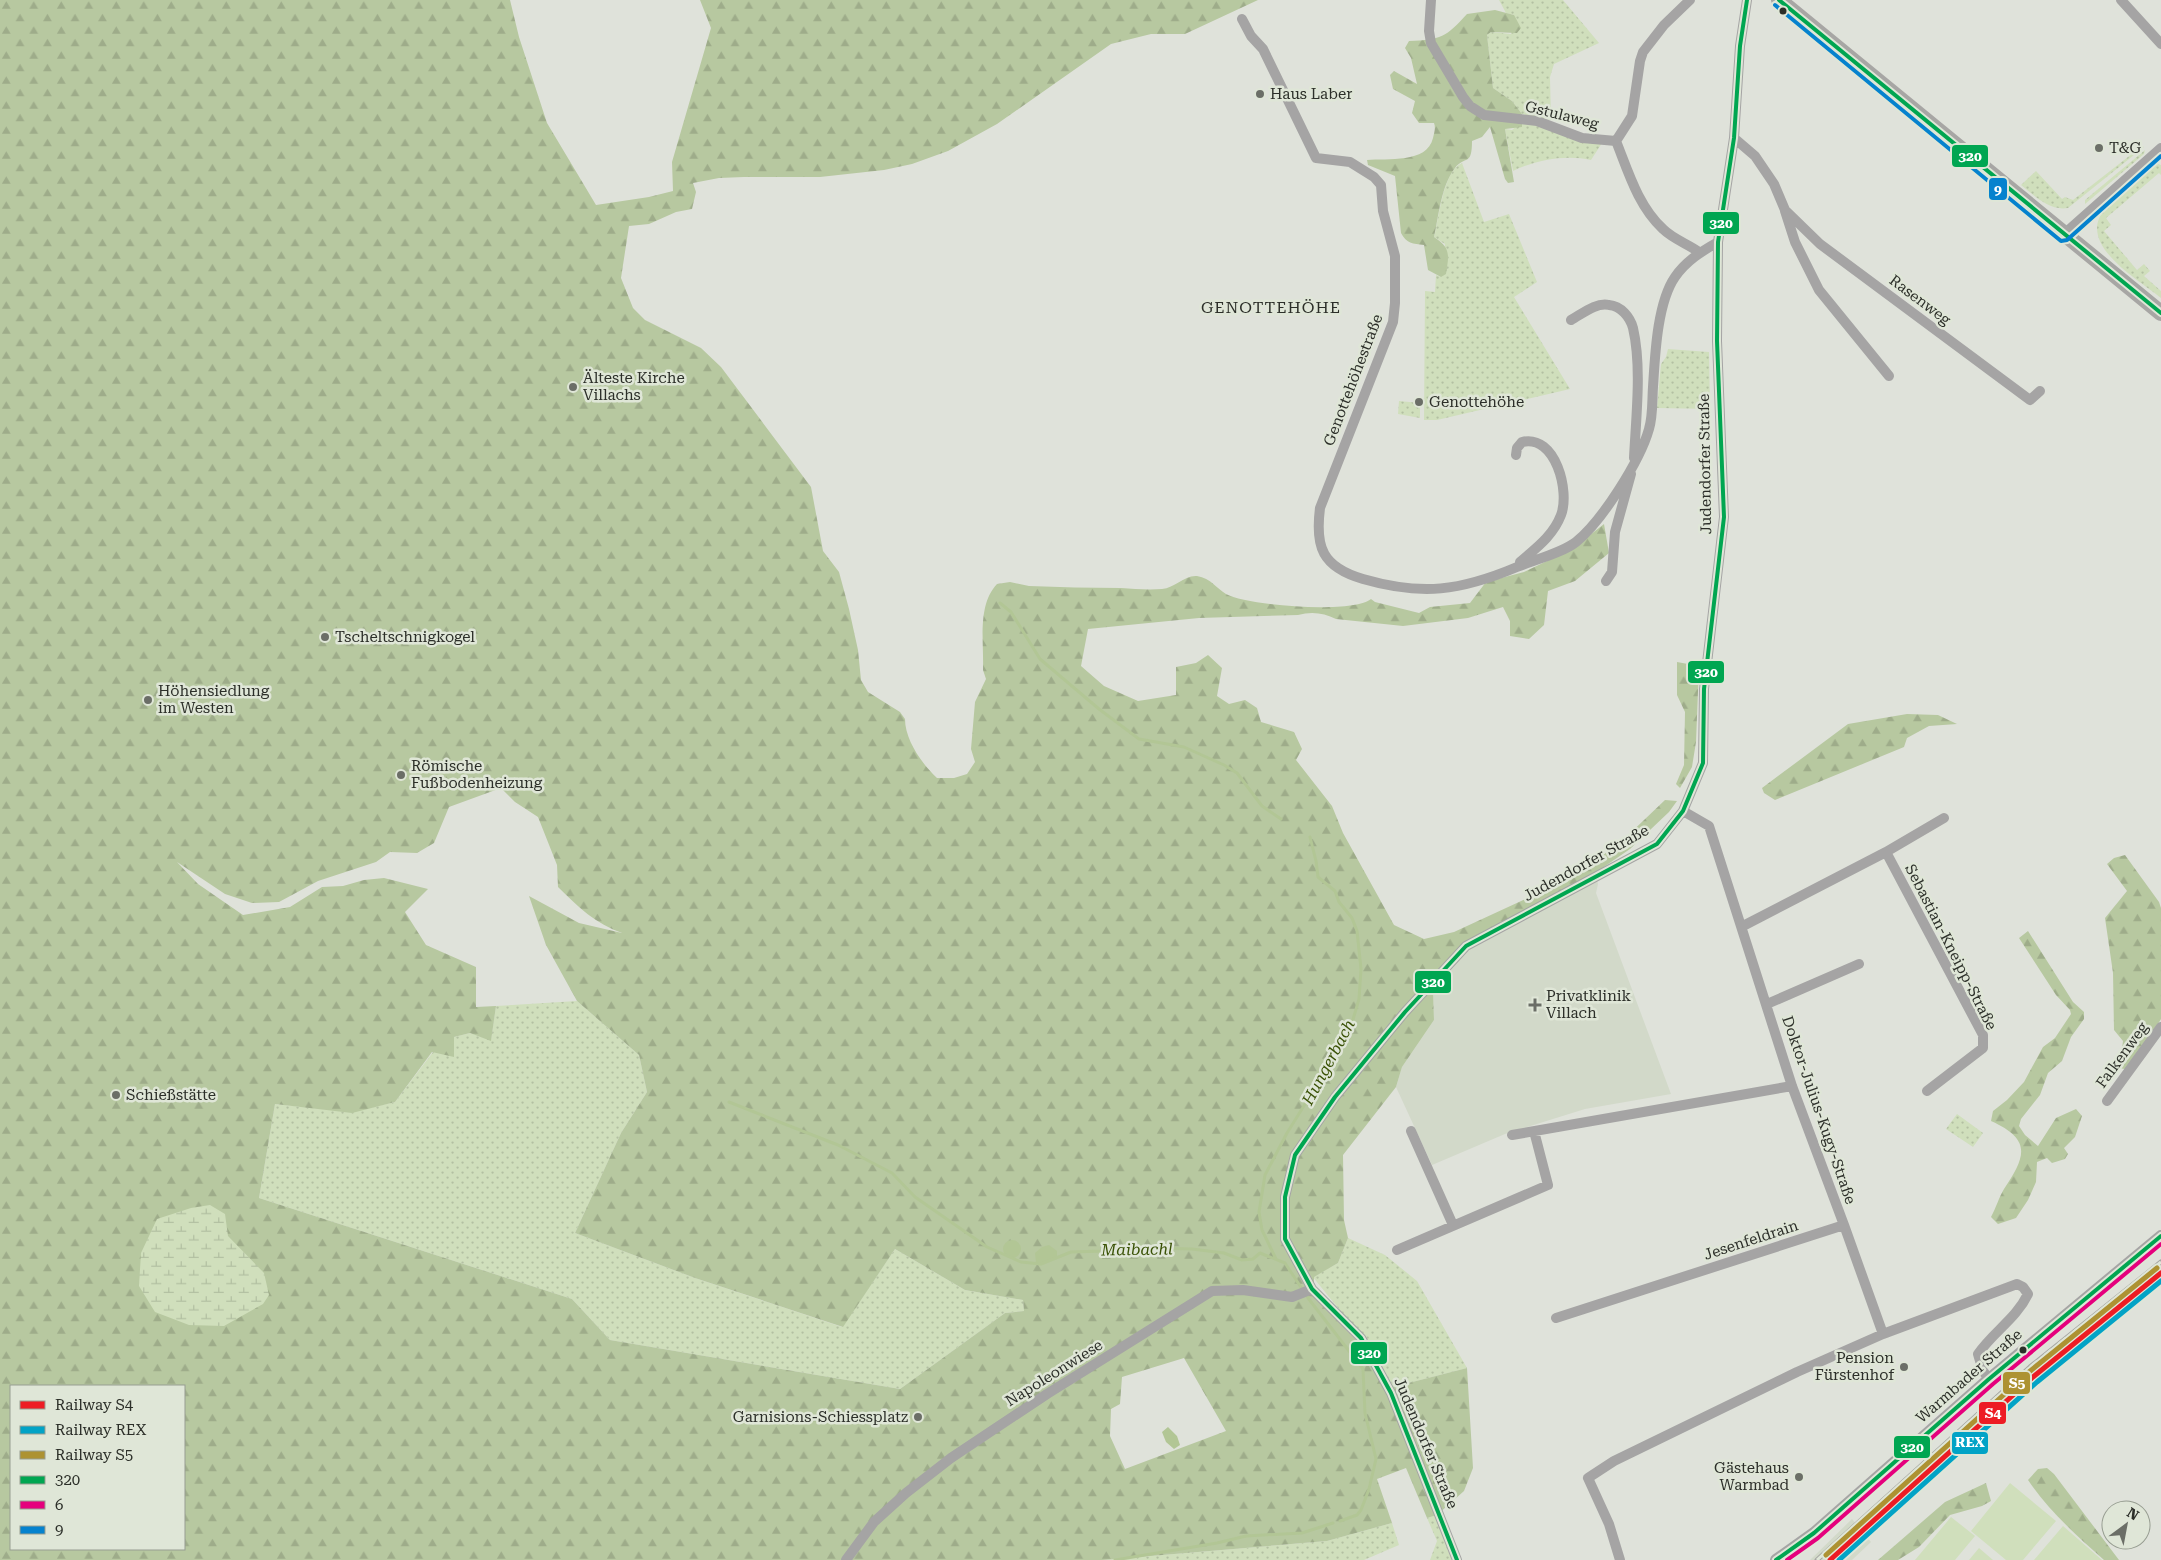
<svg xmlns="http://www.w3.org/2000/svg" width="2161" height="1560" font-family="'Roboto Serif',serif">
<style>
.built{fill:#d2d9c9}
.green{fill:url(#green-dots)}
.forest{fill:url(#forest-firs);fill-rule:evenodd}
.wetland{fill:url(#wetland-marsh)}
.pitch{fill:#d0dfbc}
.water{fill:#b2c695}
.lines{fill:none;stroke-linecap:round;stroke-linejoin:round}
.stream{stroke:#b2c695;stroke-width:3}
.minor{stroke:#a5a4a4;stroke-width:10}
.tertiary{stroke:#a5a4a4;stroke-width:12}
.primary{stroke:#a7a6a4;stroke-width:16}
.rail-casing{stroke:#a5a6a3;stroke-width:5}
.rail{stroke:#dfe6d7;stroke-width:3;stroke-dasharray:9;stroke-linecap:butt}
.bus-1-casing{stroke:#dfe6d7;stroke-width:8}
.bus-2-casing{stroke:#dfe6d7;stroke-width:8}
.bus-3-casing{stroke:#dfe6d7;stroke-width:8}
.bus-1{stroke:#00a651;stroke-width:4}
.bus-2{stroke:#e5007d;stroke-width:4}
.bus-3{stroke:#0582ce;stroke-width:4}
.rail-1-casing{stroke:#dfe6d7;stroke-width:9}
.rail-2-casing{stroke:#dfe6d7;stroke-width:9}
.rail-3-casing{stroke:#dfe6d7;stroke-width:9}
.rail-1{stroke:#ed1c24;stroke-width:5}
.rail-2{stroke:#02a3c6;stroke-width:5}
.rail-3{stroke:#ad9232;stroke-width:5}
.bus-dot{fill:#2c2f29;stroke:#dfe6d7;stroke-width:2}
.poi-dot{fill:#6b6e67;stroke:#dfe6d7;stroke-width:2}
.labels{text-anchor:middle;stroke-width:5;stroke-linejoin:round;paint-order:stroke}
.poi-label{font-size:15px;fill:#2c2f29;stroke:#dfe6d7;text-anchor:start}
.street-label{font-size:15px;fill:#2c2f29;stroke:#dfe6d7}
.neighbourhood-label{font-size:16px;letter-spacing:1px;fill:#2c2f29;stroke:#dfe6d7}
.water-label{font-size:16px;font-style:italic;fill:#395105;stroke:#dfe6d7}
.line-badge{stroke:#dfe6d7;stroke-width:2}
.badge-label{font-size:14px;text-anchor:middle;font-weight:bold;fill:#fff}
</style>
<defs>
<pattern id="green-dots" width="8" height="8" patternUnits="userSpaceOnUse" patternTransform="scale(1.25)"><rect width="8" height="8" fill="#d0dfbc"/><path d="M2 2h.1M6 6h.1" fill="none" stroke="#b3c0a2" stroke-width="1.8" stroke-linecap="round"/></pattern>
<pattern id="forest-firs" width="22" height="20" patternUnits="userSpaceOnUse" patternTransform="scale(1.25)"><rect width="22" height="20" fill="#b7c8a0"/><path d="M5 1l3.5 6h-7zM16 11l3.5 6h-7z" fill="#9eac8a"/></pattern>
<pattern id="wetland-marsh" width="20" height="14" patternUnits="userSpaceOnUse" patternTransform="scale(1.25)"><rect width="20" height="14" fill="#d0dfbc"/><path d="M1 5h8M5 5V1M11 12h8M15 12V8" fill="none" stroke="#b3c0a2"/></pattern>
</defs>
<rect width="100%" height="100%" fill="#dfe2da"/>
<!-- built -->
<path class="built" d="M1595,873L1598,884L1596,893L1671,1094L1585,1109L1505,1134L1432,1165L1396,1087L1402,1067L1434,1020L1433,990L1460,950Z
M1852,1519L1871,1542L1852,1560H1810Z"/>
<!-- green -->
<path class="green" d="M1499,0H1563L1599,43L1554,64L1550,77L1551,120L1522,114L1512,101L1493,88L1487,35L1491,32L1511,34L1514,15L1506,13Z
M1522,121L1602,143L1591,160C1566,154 1536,160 1513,171L1505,129L1512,130Z
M2142,146L2144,147L2068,208C2049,211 2035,196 2021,185L2036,171L2062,199L2065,197L2073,200Z
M2145,150L2144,154L2085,204V200Z
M1462,163L1484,222L1509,214L1537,282L1514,297L1570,389L1437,420H1424L1425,291L1435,292L1436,275L1441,277L1445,244L1434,237C1439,218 1443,171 1462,163Z
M2158,164L2161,165V175L2159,173L2106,218L2111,225L2104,231L2137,270L2144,264L2150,271L2144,276L2161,291V298C2138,279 2075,244 2105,209L2153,166Z
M1668,349L1709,352L1710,409L1657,408L1661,364L1666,357Z
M1399,401L1420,403V418L1398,414Z
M577,1001L639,1055L647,1092L621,1133L575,1233L695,1278L842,1327L895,1249L965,1290L1023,1300L1024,1311L1005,1313L900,1389L610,1340L572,1299L259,1198L275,1104L352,1112L395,1102L433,1052L454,1037L470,1033L491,1040L496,1006Z
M1957,1114L1983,1133L1973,1147L1946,1129Z
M1348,1238L1385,1255L1417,1281L1467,1368L1393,1387C1373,1345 1341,1313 1313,1277L1338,1263Z
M1437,1515L1452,1560H1430L1437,1541L1427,1518Z
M1392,1523L1399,1545L1364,1560H1103L1327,1541Z"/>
<!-- forest -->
<path class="forest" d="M0,0H510L519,37L547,123L596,205L649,197L673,191L672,162L711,28L700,0H1258L1185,34H1151L1111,44L997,124L948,151L912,164L884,170L820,177H744L719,178L693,183L696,192L692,209L676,212L649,224L629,226L621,278L633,308L645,320L701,348L721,367L811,487L823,551L839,572L849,609L858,650L861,680L868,692L900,712L905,719C905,740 922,764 937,778H954L967,774L975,762L971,749L975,702L986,679L983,670C984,642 977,605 997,584L1010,582L1029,586C1060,587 1090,588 1121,588C1134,589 1149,590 1162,589C1175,588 1184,575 1197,576C1211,578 1217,589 1226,594C1247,606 1353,614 1371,599L1375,602L1419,613L1430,607L1470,603L1486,582L1524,572L1572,549L1604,524L1609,553L1575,581L1548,591L1544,625L1529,639L1510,636V621L1503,607L1468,618L1403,626L1336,619C1324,613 1312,611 1298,615L1199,618L1088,629L1081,666L1104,686L1138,701L1176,695V667L1196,663L1208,655L1222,668L1217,696L1229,704L1245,700L1257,708L1261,722L1294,732L1302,749L1296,760L1332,806L1343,833L1394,925L1424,939L1454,932L1571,878L1622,841L1665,800L1677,801L1669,812L1630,849L1595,873L1460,950L1433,990L1434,1020L1402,1067L1396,1087L1343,1155L1344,1220L1348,1238L1338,1263L1314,1277V1296L1358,1342L1385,1389L1467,1368L1473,1468L1464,1491L1437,1515L1427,1518L1406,1468L1377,1479L1392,1523L1327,1541L1103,1560H0ZM501,788L515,802L538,817L557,865L558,887C578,907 596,924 622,933L579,923L529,896L546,945L577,1001L639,1055L647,1092L621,1133L575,1233L695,1278L843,1327L895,1249L965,1290L1023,1300L1024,1311L1005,1313L900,1389L610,1340L572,1299L259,1198L275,1104L352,1113L395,1102L432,1052L454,1057V1037L470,1033L491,1041L496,1006L476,1007V967L426,945L405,912L428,889L384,878L364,880L343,886L322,887L290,907L243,915L198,884L177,862L225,894L252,903L279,902L318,881L376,862L390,852L417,853L434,843L449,807ZM1184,1358L1226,1431L1125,1469L1110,1436L1111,1409L1120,1404L1122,1377ZM11,1386H184V1549H11Z
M1495,10L1514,15L1521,28L1517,33L1491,32L1487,35L1493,88L1512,101L1522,114V127L1505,129L1514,182L1508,183L1505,179L1490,127L1482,137L1472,141C1472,167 1465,155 1455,168C1441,186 1439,215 1434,237C1451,248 1449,255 1446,274L1441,277L1428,270L1424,245C1413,244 1406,243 1401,233L1395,176L1368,165L1367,160C1387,158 1427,164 1433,138C1434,133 1436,128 1434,123H1419L1412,113L1415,101L1393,89L1390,75L1394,71L1417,84L1411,58L1405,48L1409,41C1441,40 1446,37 1467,14Z
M1677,662L1699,666L1696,742L1692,767L1680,788L1676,784L1684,765L1685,712L1677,695Z
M1907,714L1938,715L1957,724L1929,726L1907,738L1904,747L1775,800L1764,793L1762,788L1848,724Z
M2125,855L2159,902L2161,908V1019L2140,1053L2125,1069L2111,1067L2122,1049L2123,1041L2114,1030L2113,973L2105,918L2127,891L2107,864L2114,858Z
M2028,931L2073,1002L2084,1012V1019L2071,1037L2062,1061L2048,1073L2040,1095L2021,1119L2019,1126L2025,1135L2038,1146L2056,1118L2076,1109L2082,1116L2075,1137L2064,1148L2068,1154L2065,1159L2052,1163L2047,1158L2037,1162L2036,1182L2028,1200L2016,1218L1998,1224L1991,1217C1996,1208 1999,1197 2004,1189C2025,1157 2033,1140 1991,1121L1993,1111L2007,1100L2024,1082L2043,1047L2055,1038L2071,1014L2070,1010L2056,995L2019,938Z
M2047,1468L2054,1474L2119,1560H2104C2076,1535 2049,1511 2028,1480L2038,1469Z
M1986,1483L1991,1501L1982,1506L1950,1515L1919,1547L1898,1560H1878L1945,1502Z"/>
<!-- wetland -->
<path class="wetland" d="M210,1205L225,1214L228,1236L264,1273L269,1295L263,1304L224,1326L189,1325L155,1312L139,1286L141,1253L157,1219L191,1208Z"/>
<!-- pitch -->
<path class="pitch" d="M2010,1483L2056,1521L2023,1560H2006L1971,1531Z
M1951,1517L1975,1536L1955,1560H1915Z
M2063,1526L2102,1560H2034Z
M1979,1548L1993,1560H1969Z"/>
<!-- water -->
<path class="water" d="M1003 1249a9 9 0 1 1 18 0a9 9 0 1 1-18 0Z
M1049,1245L1057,1251V1257L1041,1264L1036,1263L1035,1253L1042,1247Z
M1168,1427L1177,1436L1180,1445L1174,1449L1166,1442L1162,1432Z"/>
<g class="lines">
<!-- stream -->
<path class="stream" d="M1000,603L1011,612L1040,659L1099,709L1139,739L1184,747L1224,765L1237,773L1262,806L1281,819
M729,1102L838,1145L892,1173L915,1197L987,1247L1021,1262L1041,1264L1071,1252L1103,1251L1115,1247L1192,1249L1224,1253L1242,1260L1253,1259L1260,1253L1285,1263L1308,1298L1363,1369L1365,1413L1376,1459L1369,1489L1361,1510L1357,1515L1340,1521
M1276,1259L1262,1230L1259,1212L1265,1175L1287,1133L1325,1072L1352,1023L1359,999L1361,969L1357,931L1352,918L1339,902L1335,891L1318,877L1316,861L1310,837
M1115,1560L1217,1543L1246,1536L1302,1533L1333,1523"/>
<!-- minor -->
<path class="minor" d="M1431,0L1429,31L1431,43L1463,97L1470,106L1484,115L1537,121L1582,138L1616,141
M2121,0L2161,44
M1242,19L1251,36L1263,49L1316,158L1350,162L1374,177L1381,185L1383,211L1395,256V303L1393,322L1320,508C1315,547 1322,567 1363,579C1422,596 1460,591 1517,567C1534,560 1562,553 1576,542C1602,521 1640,461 1649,429C1653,416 1652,401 1653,387C1655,356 1657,303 1675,277C1686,261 1702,251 1718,242
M1734,138L1755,156L1774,184L1785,210L1820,244L2030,400L2040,391
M1616,141L1632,116L1640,61L1643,52L1664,25L1690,0
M1616,141C1628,171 1638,206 1663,229C1673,239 1688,244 1699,252
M1785,211L1795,242L1819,290L1889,376
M2063,235L2161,148
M1571,320C1582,314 1596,302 1609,305C1621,306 1630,317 1633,328C1642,367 1636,417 1634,458
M1516,455L1517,448L1522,442C1556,434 1570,492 1561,515C1553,536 1536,548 1520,562
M1606,581L1612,572L1615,532L1631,474
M1683,811L1709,826L1792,1086L1844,1225
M1886,852L1983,1035V1048L1927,1091
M1743,926L1886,852L1944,818
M1767,1004L1859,964
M2107,1101L2161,1027
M1411,1131L1453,1225
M1512,1135L1792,1086
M1397,1250L1548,1185L1534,1131
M1556,1318L1844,1225L1883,1334
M846,1560L874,1522L906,1493L951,1458L1047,1394L1212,1291L1243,1290L1292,1297L1312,1289
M1457,1560L1391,1393L1361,1338L1312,1289L1285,1239V1197L1295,1155L1335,1097L1405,1012L1466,946L1657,844L1683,811L1703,763L1704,689L1724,517L1717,341L1718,242L1734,138L1740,46L1747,0
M1620,1560L1609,1524L1588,1478L1614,1461L1797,1372L1883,1334L2017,1284L2023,1287L2028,1294C2016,1319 1993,1332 1978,1354L1983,1371L1989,1379"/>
<!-- tertiary -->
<path class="tertiary" d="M1776,1560L1814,1533L1989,1379L2161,1236"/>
<!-- primary -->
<path class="primary" d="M1779,0L2161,313"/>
<defs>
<path id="rail" d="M1817,1560L2030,1367L2161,1262"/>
</defs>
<!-- rail casing -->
<use href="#rail" class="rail-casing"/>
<!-- rail -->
<use href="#rail" class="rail"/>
<defs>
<path id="bus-1" d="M1779,0L2161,313
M1457,1560L1391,1393L1361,1338L1312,1289L1285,1239V1197L1295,1155L1335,1097L1405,1012L1466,946L1657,844L1683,811L1703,763L1704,689L1724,517L1717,341L1718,242L1734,138L1740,46L1747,0
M1776,1560L1814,1533L1989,1379L2161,1236"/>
<path id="bus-2" d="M1787,1560L1818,1538L1993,1384L2161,1244"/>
<path id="bus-3" d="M1775,5L2061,241L2067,240L2161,156"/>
</defs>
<!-- bus-1 casing -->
<use href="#bus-1" class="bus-1-casing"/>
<!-- bus-2 casing -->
<use href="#bus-2" class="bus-2-casing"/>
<!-- bus-3 casing -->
<use href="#bus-3" class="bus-3-casing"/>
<!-- bus-1 -->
<use href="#bus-1" class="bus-1"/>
<!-- bus-2 -->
<use href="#bus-2" class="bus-2"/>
<!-- bus-3 -->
<use href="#bus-3" class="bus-3"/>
<defs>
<path id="rail-1" d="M1830,1560L2033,1377L2161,1273"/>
<path id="rail-2" d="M1839,1560L2037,1382L2161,1281"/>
<path id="rail-3" d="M1826,1555L2029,1372L2157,1268"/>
</defs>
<!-- rail-1 casing -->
<use href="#rail-1" class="rail-1-casing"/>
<!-- rail-2 casing -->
<use href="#rail-2" class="rail-2-casing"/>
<!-- rail-3 casing -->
<use href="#rail-3" class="rail-3-casing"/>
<!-- rail-1 -->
<use href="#rail-1" class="rail-1"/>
<!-- rail-2 -->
<use href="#rail-2" class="rail-2"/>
<!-- rail-3 -->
<use href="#rail-3" class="rail-3"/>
</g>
<!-- markers -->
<g class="bus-dot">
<circle cx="1783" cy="11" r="4.5"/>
<circle cx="2023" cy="1350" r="4.5"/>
</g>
<g class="poi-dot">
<circle cx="1260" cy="94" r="5"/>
<circle cx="2099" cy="148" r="5"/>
<circle cx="573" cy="387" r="5"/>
<circle cx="1419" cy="402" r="5"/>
<circle cx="325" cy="637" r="5"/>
<circle cx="148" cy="700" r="5"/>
<circle cx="401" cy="775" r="5"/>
<path d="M1532.5 997.5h5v5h5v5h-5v5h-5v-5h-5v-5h5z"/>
<circle cx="116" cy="1095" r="5"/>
<circle cx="1904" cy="1367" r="5"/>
<circle cx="918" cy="1417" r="5"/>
<circle cx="1799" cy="1477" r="5"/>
</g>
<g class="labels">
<!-- poi labels -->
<g class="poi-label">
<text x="1270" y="99">Haus Laber</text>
<text x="2109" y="153">T&amp;G</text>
<text x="583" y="383">Älteste Kirche<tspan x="583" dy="17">Villachs</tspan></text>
<text x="1429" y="407">Genottehöhe</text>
<text x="335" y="642">Tscheltschnigkogel</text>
<text x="158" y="696">Höhensiedlung<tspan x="158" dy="17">im Westen</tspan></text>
<text x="411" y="771">Römische<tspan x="411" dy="17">Fußbodenheizung</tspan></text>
<text x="1546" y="1001">Privatklinik<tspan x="1546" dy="17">Villach</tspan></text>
<text x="126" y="1100">Schießstätte</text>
<text x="1894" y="1363" text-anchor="end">Pension<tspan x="1894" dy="17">Fürstenhof</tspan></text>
<text x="908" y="1422" text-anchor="end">Garnisions-Schiessplatz</text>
<text x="1789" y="1473" text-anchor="end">Gästehaus<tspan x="1789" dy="17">Warmbad</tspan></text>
</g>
<!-- street labels -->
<g class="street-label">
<text transform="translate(1562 115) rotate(14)" y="5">Gstulaweg</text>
<text transform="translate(1920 300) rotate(37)" y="5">Rasenweg</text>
<text transform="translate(1353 380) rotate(-69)" y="5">Genottehöhestraße</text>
<text transform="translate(1705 464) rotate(-91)" y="5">Judendorfer Straße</text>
<text transform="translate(1586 863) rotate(-29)" y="5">Judendorfer Straße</text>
<text transform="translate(1951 947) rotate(63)" y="5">Sebastian-Kneipp-Straße</text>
<text transform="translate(2122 1055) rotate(-54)" y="5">Falkenweg</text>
<text transform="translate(1819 1110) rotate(71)" y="5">Doktor-Julius-Kugy-Straße</text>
<text transform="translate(1751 1240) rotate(-18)" y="5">Jesenfeldrain</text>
<text transform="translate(1054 1373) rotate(-32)" y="5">Napoleonwiese</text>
<text transform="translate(1969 1376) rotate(-41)" y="5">Warmbader Straße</text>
<text transform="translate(1426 1443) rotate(67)" y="5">Judendorfer Straße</text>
</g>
<!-- neighbourhood labels -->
<g class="neighbourhood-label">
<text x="1271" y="313">GENOTTEHÖHE</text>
</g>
<!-- water labels -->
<g class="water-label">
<text transform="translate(1328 1062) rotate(-62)" y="6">Hungerbach</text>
<text transform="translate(1137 1249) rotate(-1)" y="6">Maibachl</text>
</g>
</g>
<g class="line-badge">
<rect x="1951" y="144" width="38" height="24" rx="5" fill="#00a651"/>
<rect x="1988" y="177" width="20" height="24" rx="5" fill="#0582ce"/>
<rect x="1702" y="211" width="38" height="24" rx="5" fill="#00a651"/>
<rect x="1687" y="660" width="38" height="24" rx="5" fill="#00a651"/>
<rect x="1414" y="970" width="38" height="24" rx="5" fill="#00a651"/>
<rect x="1350" y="1341" width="38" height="24" rx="5" fill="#00a651"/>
<rect x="2002" y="1371" width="29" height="24" rx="5" fill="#ad9232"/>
<rect x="1978" y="1401" width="29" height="24" rx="5" fill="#ed1c24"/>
<rect x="1951" y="1431" width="38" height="24" rx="5" fill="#02a3c6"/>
<rect x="1893" y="1435" width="38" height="24" rx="5" fill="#00a651"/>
</g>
<g class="badge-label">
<text x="1970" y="161">320</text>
<text x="1998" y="194">9</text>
<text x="1721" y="228">320</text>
<text x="1706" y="677">320</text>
<text x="1433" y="987">320</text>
<text x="1369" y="1358">320</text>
<text x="2017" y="1388">S5</text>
<text x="1993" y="1418">S4</text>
<text x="1970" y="1447">REX</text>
<text x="1912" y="1452">320</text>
</g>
<!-- legend -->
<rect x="10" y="1385" width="175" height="165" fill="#dfe6d7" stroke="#979d91"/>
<rect x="20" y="1401" width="25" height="8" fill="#ed1c24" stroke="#979d91"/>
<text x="55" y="1410" font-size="15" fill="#2c2f29">Railway S4</text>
<rect x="20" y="1426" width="25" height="8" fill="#02a3c6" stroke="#979d91"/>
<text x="55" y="1435" font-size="15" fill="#2c2f29">Railway REX</text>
<rect x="20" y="1451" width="25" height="8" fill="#ad9232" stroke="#979d91"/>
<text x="55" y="1460" font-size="15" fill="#2c2f29">Railway S5</text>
<rect x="20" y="1476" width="25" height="8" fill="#00a651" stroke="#979d91"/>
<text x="55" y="1485" font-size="15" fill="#2c2f29">320</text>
<rect x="20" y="1501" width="25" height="8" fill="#e5007d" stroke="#979d91"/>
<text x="55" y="1510" font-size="15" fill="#2c2f29">6</text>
<rect x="20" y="1526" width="25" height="8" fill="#0582ce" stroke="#979d91"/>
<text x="55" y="1535" font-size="15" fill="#2c2f29">9</text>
<!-- north arrow -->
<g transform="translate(2126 1525) rotate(32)"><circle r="24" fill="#dfe6d7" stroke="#979d91"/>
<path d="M0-4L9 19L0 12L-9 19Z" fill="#6b6e67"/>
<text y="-8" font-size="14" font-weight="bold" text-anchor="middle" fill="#2c2f29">N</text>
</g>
</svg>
